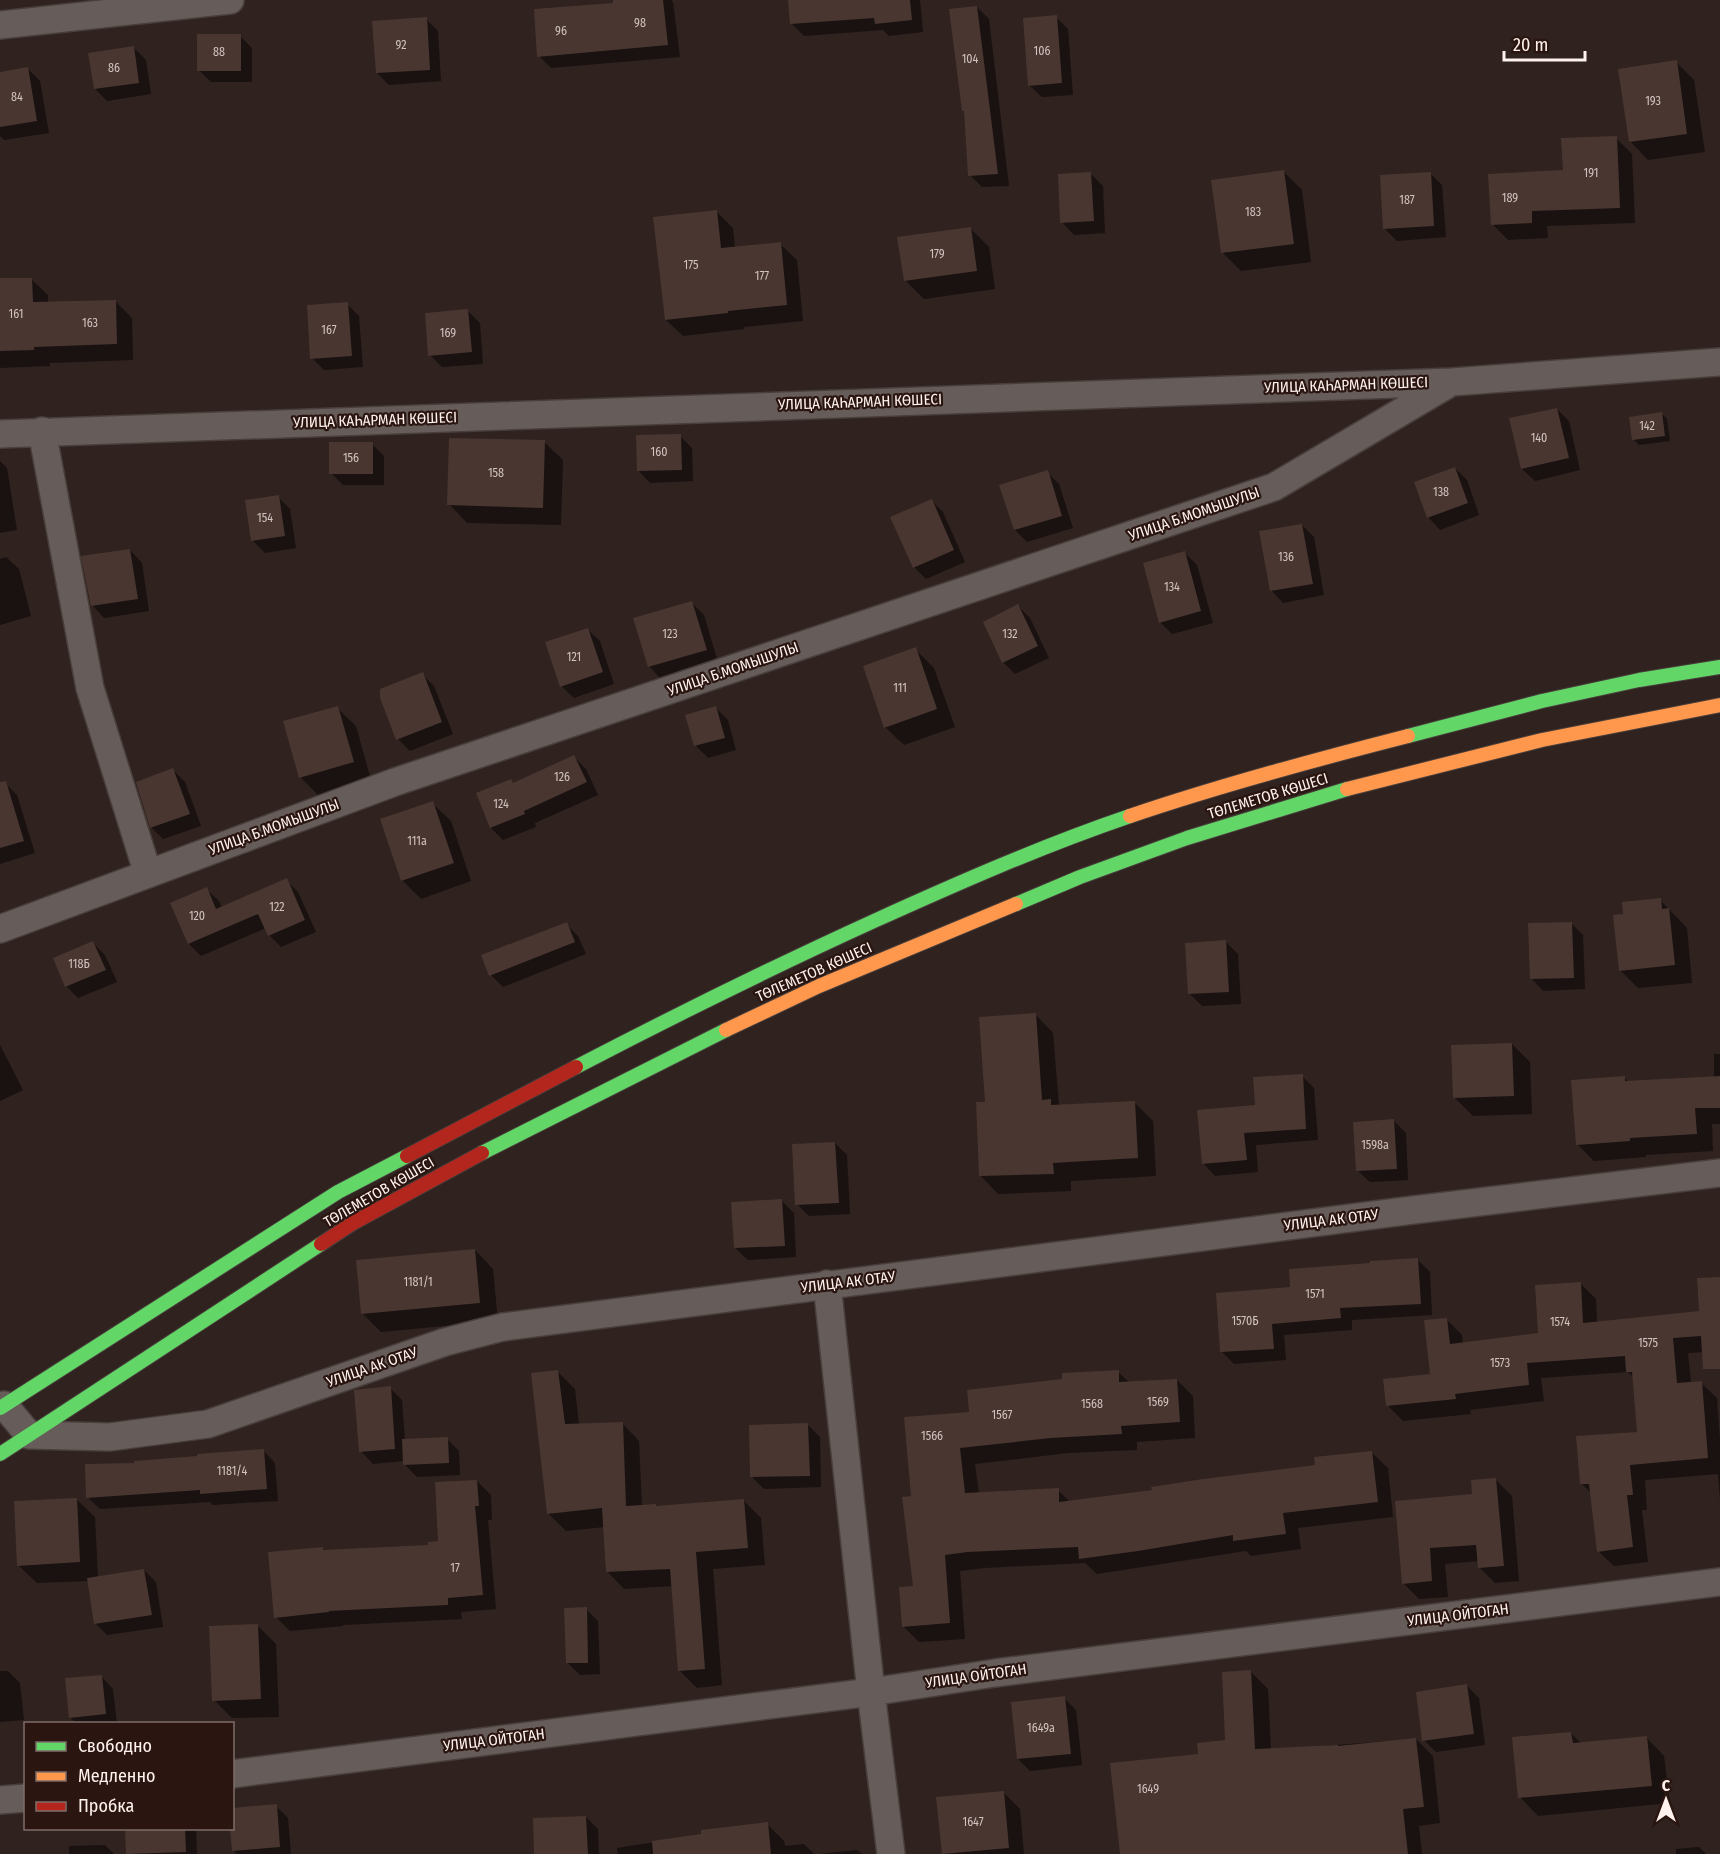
<svg xmlns="http://www.w3.org/2000/svg" width="1720" height="1854" font-family="'Fira Sans Condensed',sans-serif">
<style>
.shadow{fill:#0007}
.building{fill:#493631}
.lines{fill:none;stroke-linecap:round;stroke-linejoin:round}
.street-casing{stroke:#483e3b;stroke-width:30}
.fast-casing{stroke:#483e3b;stroke-width:16}
.slow-casing{stroke:#483e3b;stroke-width:16}
.jam-casing{stroke:#483e3b;stroke-width:16}
.street{stroke:#665d5a;stroke-width:27}
.fast{stroke:#63d668;stroke-width:14}
.slow{stroke:#ff974d;stroke-width:14}
.jam{stroke:#b3261e;stroke-width:14}
.labels{text-anchor:middle;stroke-width:4.5;stroke-linejoin:round;paint-order:stroke}
.number-label{font-size:12px;fill:#d1c3bf}
.street-label{font-size:15px;fill:#fef2ee;stroke:#2a1510}
</style>
<rect width="100%" height="100%" fill="#2f221f"/>
<!-- shadow -->
<path class="shadow" d="M614,0H671L673,2L680,57L551,68L539,56L615,5Z
M790,0H920L923,32L889,36L883,30L804,36L792,24Z
M977,7L989,19L1009,186L982,187L970,175L966,113L963,111Z
M1056,17L1068,29L1073,95L1042,97L1029,85Z
M426,19L438,31L441,81L389,85L377,73Z
M240,36L252,48V82H211L199,70Z
M134,48L146,60L151,94L107,101L95,89Z
M1676,62L1694,80L1705,152L1648,160L1630,141Z
M28,69L40,81L49,133L4,140L0,136V74Z
M1616,138L1632,154L1635,223L1547,226L1548,238L1508,240L1492,224Z
M1284,172L1302,190L1311,262L1241,271L1223,253Z
M1430,173L1442,185L1446,237L1397,241L1385,229Z
M1091,174L1103,186L1105,233L1074,235L1062,222Z
M716,211L733,228L735,248L780,244L797,260L803,321L744,327V329L683,336L666,320Z
M970,228L989,247L995,289L924,299L905,280Z
M31,279L48,295V303L115,301L132,318L133,360L50,363V366L0,368V280Z
M347,304L359,316L363,367L324,370L312,358Z
M468,311L480,323L483,364L442,367L430,355Z
M1557,409L1569,421L1580,470L1535,481L1522,469Z
M1661,413L1667,419L1670,441L1639,445L1634,440Z
M680,436L692,448L693,481L650,483L638,470Z
M544,442L563,460L561,525L467,523L449,504Z
M372,444L384,456V485H343L331,473Z
M0,461L7,468L17,530L0,533Z
M1455,468L1467,480L1479,515L1440,530L1428,517Z
M1047,472L1059,484L1073,528L1027,542L1015,530Z
M278,497L290,509L296,548L265,553L253,541Z
M931,500L943,512L965,562L926,579L914,567Z
M1302,525L1314,537L1324,595L1283,603L1271,590Z
M130,550L142,563L149,611L104,618L92,605Z
M1185,553L1197,565L1213,623L1172,634L1160,622Z
M6,557L19,569L31,616L0,625V559Z
M692,603L704,615L718,662L661,679L649,666Z
M1018,606L1030,618L1049,658L1015,674L1003,662Z
M587,629L600,641L614,684L574,698L561,686Z
M915,649L934,668L955,727L904,745L885,727Z
M422,674L434,686L453,734L410,751L398,739Z
M337,708L356,726L371,780L318,795L300,777Z
M716,708L728,720L736,750L708,758L696,746L687,716Z
M574,757L586,769L598,795L535,823L536,827L503,840L491,828L478,794L511,781L514,784Z
M173,770L185,782L201,826L163,839L151,827Z
M5,783L17,795L35,853L0,864V784Z
M432,803L451,821L471,881L421,899L402,880Z
M286,880L298,892L316,932L281,947L269,935L266,928L201,956L189,944L172,903L206,889L219,901L222,908Z
M1660,900L1687,928L1692,983L1638,988L1620,970L1625,915Z
M1571,923L1583,935L1585,989L1543,991L1531,978Z
M566,924L578,936L586,954L503,987L491,975Z
M1226,942L1238,954L1241,1004L1202,1006L1190,994Z
M93,943L105,955L117,982L78,998L66,986Z
M1035,1014L1053,1033L1059,1106L1135,1103L1153,1121L1156,1176L1071,1181V1191L998,1194L980,1175L987,1103Z
M1512,1044L1530,1062L1532,1114L1473,1116L1455,1098Z
M0,1045L23,1090L0,1101Z
M1714,1054H1720V1124H1712L1713,1151L1646,1155V1157L1594,1161L1577,1144L1624,1077L1629,1083L1714,1077Z
M1302,1076L1314,1088L1318,1140L1256,1145L1258,1172L1215,1176L1203,1163L1257,1106Z
M1394,1121L1406,1133L1408,1180L1370,1182L1357,1170Z
M835,1143L847,1155L850,1214L809,1216L797,1204Z
M782,1201L794,1213L796,1257L748,1260L735,1248Z
M475,1250L493,1269L498,1321L381,1332L363,1314Z
M1418,1260L1430,1272L1432,1315L1352,1320V1330L1284,1335L1286,1360L1234,1364L1222,1352L1292,1289Z
M1720,1278V1351L1688,1353L1691,1383H1701L1717,1398L1720,1439V1500L1718,1474L1645,1480L1647,1510H1642L1648,1562L1614,1566L1598,1551L1592,1494L1582,1484L1638,1433L1634,1378L1628,1372L1541,1378L1544,1401L1470,1410L1471,1414L1403,1421L1388,1406L1431,1375L1446,1319L1462,1335L1463,1344L1540,1334L1580,1283L1596,1299L1597,1323L1701,1312Z
M558,1372L575,1389L579,1425L622,1423L639,1441L642,1506L656,1505L658,1507L744,1501L761,1518L765,1565L713,1569L722,1685L697,1688L679,1670L673,1586L624,1589L607,1571L605,1527L566,1531L548,1513Z
M1118,1372L1130,1383L1177,1380L1193,1396L1195,1438L1137,1442V1450L1068,1453L975,1464L979,1494L1058,1490L1070,1502L1317,1466L1371,1452L1388,1468L1393,1517L1298,1528L1301,1549L1251,1556L1246,1551L1097,1574L1085,1563L985,1568L960,1571L965,1639L919,1642L903,1626L915,1588L913,1497L971,1413Z
M390,1388L402,1400L405,1440L447,1439L459,1451L460,1475L417,1477L404,1464V1461L373,1464L361,1451Z
M808,1425L820,1437L821,1487L764,1489L752,1477Z
M263,1450L275,1463L278,1501L213,1505L210,1502L100,1509L87,1497L135,1464Z
M1496,1480L1512,1496L1519,1581L1495,1583L1480,1568L1479,1561L1445,1564L1448,1597L1419,1599L1403,1583L1396,1502L1474,1495Z
M477,1481L491,1495L492,1520H488L496,1609L461,1612L462,1619L343,1625V1626L290,1631L276,1617L322,1549L325,1551L430,1546L440,1543Z
M76,1499L95,1517L98,1577L144,1570L156,1582L163,1627L107,1635L95,1623L89,1581L37,1583L18,1565Z
M586,1609L598,1621L600,1674L580,1675L568,1663Z
M258,1626L276,1644L279,1717L232,1718L214,1700Z
M0,1671H8L20,1683L24,1720L0,1722Z
M1251,1672L1268,1689L1271,1750L1416,1739L1433,1756L1440,1823L1419,1826L1422,1854H1121L1199,1755L1227,1742Z
M101,1676L113,1689L117,1724H77L70,1717Z
M1467,1686L1479,1698L1485,1745L1436,1752L1424,1740Z
M1064,1698L1076,1710L1082,1765L1030,1771L1018,1759Z
M1571,1733L1582,1744L1646,1737L1664,1756L1670,1803L1538,1816L1520,1797Z
M1003,1792L1020,1809L1024,1854H944Z
M276,1806L288,1818L291,1854H237L233,1850Z
M586,1817L598,1829L599,1854H536Z
M767,1824L784,1841L785,1846L804,1844L814,1854H618L617,1848Z
M126,1828H196L197,1854H128Z
M105,1845L114,1854H69V1846Z
M1699,1847L1706,1854H1676V1849Z
M857,1850L862,1854H819Z"/>
<!-- building -->
<path class="building" d="M613,0H663L668,45L537,57L534,9L613,3Z
M788,0H910L912,20L875,24L874,18L790,24Z
M977,6L998,174L968,176L964,111H962L949,9Z
M1057,15L1062,83L1028,86L1023,18Z
M427,17L430,70L376,73L372,21Z
M197,34H241V71H197Z
M134,46L139,83L94,89L88,53Z
M1677,60L1687,134L1629,142L1618,69Z
M28,67L37,121L0,127V72Z
M1617,136L1620,208L1532,211V223L1491,225L1488,174L1563,170L1561,138Z
M1284,170L1294,244L1221,253L1211,180Z
M1091,172L1094,221L1060,223L1058,174Z
M1431,172L1434,226L1383,229L1380,175Z
M717,210L721,248L781,242L787,305L728,311V313L665,320L653,217Z
M971,227L977,271L904,281L897,237Z
M0,278H32L33,302L116,300L117,344L34,347V350L0,351Z
M348,302L352,356L310,359L307,305Z
M468,309L472,352L428,356L425,313Z
M1557,408L1569,458L1521,469L1509,418Z
M1662,412L1665,436L1632,440L1629,417Z
M681,434L682,470L637,471L636,435Z
M449,438L545,440L543,508L447,505Z
M329,442H373V474H329Z
M1455,467L1468,503L1427,518L1414,482Z
M1048,470L1062,516L1014,530L999,485Z
M279,495L285,536L251,541L245,500Z
M932,499L954,550L913,568L890,517Z
M1302,524L1313,584L1270,591L1259,531Z
M130,549L138,599L91,606L81,556Z
M1185,551L1201,611L1159,623L1143,563Z
M692,601L707,650L648,667L633,618Z
M1018,604L1038,646L1002,663L983,622Z
M588,628L603,672L560,687L545,642Z
M916,647L937,709L884,728L863,666Z
M423,672L442,722L396,740L380,698V689Z
M338,706L354,762L299,778L283,721Z
M716,706L725,738L694,746L685,715Z
M574,755L587,782L524,811L525,814L490,828L476,793L511,779L513,783Z
M173,768L190,814L150,828L136,782Z
M6,781L24,841L0,848V782Z
M433,801L454,863L401,881L380,819Z
M287,878L305,920L268,936L258,914L188,944L170,903L207,887L216,909Z
M1661,898L1662,909L1669,908L1675,965L1619,971L1613,915L1623,914L1622,902Z
M567,922L575,942L489,976L481,955Z
M1572,922L1574,978L1530,979L1528,923Z
M1226,940L1229,992L1188,994L1185,943Z
M93,941L106,970L65,987L53,958Z
M1036,1013L1042,1100L1051,1099V1105L1135,1101L1138,1158L1053,1163L1054,1174L979,1176L976,1102H985L979,1017Z
M1512,1043L1514,1096L1453,1098L1451,1045Z
M1303,1074L1306,1129L1244,1133L1247,1160L1202,1164L1197,1110L1255,1105L1253,1077Z
M1625,1076V1081L1720,1076V1108H1695L1697,1134L1630,1138V1141L1576,1145L1571,1080Z
M1394,1119L1397,1169L1356,1171L1353,1122Z
M835,1142L839,1203L795,1205L792,1144Z
M782,1199L785,1246L734,1248L731,1202Z
M475,1249L480,1303L361,1314L356,1260Z
M1418,1258L1421,1304L1340,1308L1341,1318L1272,1324L1274,1349L1220,1352L1216,1293L1290,1287L1289,1269L1370,1263V1261Z
M1720,1277V1369H1703L1701,1336L1673,1338L1677,1383L1702,1381L1708,1458L1630,1465L1633,1495H1627L1633,1547L1597,1552L1589,1484H1580L1576,1436L1637,1432L1632,1372H1626L1625,1356L1527,1363L1529,1385L1455,1394L1456,1399L1386,1406L1383,1379L1430,1374L1424,1320L1447,1318L1450,1344L1538,1333L1535,1285L1581,1282L1583,1323L1699,1311L1697,1278Z
M558,1370L565,1424L623,1422L626,1506L656,1504V1506L744,1499L748,1548L696,1552L705,1669L678,1671L670,1569L606,1572L602,1508L547,1514L531,1373Z
M1119,1370V1382L1177,1379L1180,1422L1121,1426L1122,1434L1051,1438L960,1448L965,1493L1059,1488V1502L1152,1490L1151,1487L1203,1479L1315,1465L1314,1457L1372,1451L1378,1502L1283,1513L1286,1534L1233,1541V1535L1138,1551L1079,1559L1078,1547L968,1552L945,1555L950,1623L902,1627L899,1587L913,1586L902,1497L911,1496L904,1417L969,1412L967,1390L1062,1379V1373Z
M391,1386L395,1449L359,1452L354,1390Z
M808,1423L810,1476L750,1477L749,1425Z
M448,1437L449,1463L403,1465L402,1439Z
M264,1449L267,1489L200,1494V1490L86,1498L85,1464L134,1463V1461L197,1456V1454Z
M1496,1478L1504,1566L1478,1568L1476,1545L1430,1548L1432,1581L1402,1584L1395,1501L1472,1494L1471,1480Z
M477,1480L479,1506H475L483,1595L448,1598V1605L329,1611V1612L274,1618L268,1552L323,1547V1550L428,1545V1542L438,1541L435,1482Z
M77,1498L80,1562L17,1566L14,1501Z
M144,1569L152,1615L94,1624L87,1578Z
M587,1607L588,1663H566L564,1608Z
M258,1624L261,1699L212,1701L209,1626Z
M1251,1670L1255,1749L1338,1745V1746L1416,1738L1424,1807L1403,1809L1408,1854H1120L1110,1763L1198,1754L1197,1743L1225,1740L1222,1672Z
M102,1675L106,1714L69,1718L65,1678Z
M1467,1684L1474,1734L1422,1741L1416,1692Z
M1065,1696L1071,1754L1017,1759L1011,1702Z
M1571,1732L1573,1743L1647,1736L1652,1786L1518,1798L1512,1737Z
M1004,1791L1009,1848L942,1854L936,1797Z
M277,1804L280,1847L232,1851L230,1828H232V1808Z
M586,1816L588,1854H534L533,1818Z
M768,1822L771,1854H653L652,1841L701,1834V1830Z
M125,1828H185L186,1852L126,1854Z"/>
<g class="lines">
<defs>
<path id="street" d="M0,25L230,0
M42,431L90,688L148,874
M0,434L1452,382L1720,362
M0,929L395,782L1274,487L1450,383
M827,1284L871,1692L891,1854
M4,1405L29,1435L110,1437L208,1424L445,1342L503,1327L1413,1210L1720,1173
M232,1774L871,1692L995,1673L1720,1582
M0,1800L26,1798"/>
<path id="fast" d="M1408,736L1542,701L1639,680L1720,667
M1016,904L1080,877L1187,838L1347,789
M576,1067C674,1016 773,967 874,921C958,883 1042,846 1130,816
M482,1153L726,1030
M0,1408L338,1192L407,1156
M0,1454L321,1244"/>
<path id="slow" d="M1347,789L1542,740L1720,705
M1130,816C1221,785 1314,760 1408,736
M726,1030L819,986L1016,904"/>
<path id="jam" d="M407,1156L576,1067
M321,1244L353,1223L482,1153"/>
</defs>
<!-- street casing -->
<use href="#street" class="street-casing"/>
<!-- fast casing -->
<use href="#fast" class="fast-casing"/>
<!-- slow casing -->
<use href="#slow" class="slow-casing"/>
<!-- jam casing -->
<use href="#jam" class="jam-casing"/>
<!-- street -->
<use href="#street" class="street"/>
<!-- fast -->
<use href="#fast" class="fast"/>
<!-- slow -->
<use href="#slow" class="slow"/>
<!-- jam -->
<use href="#jam" class="jam"/>
</g>
<g class="labels">
<!-- number labels -->
<g class="number-label">
<text x="640" y="27">98</text>
<text x="561" y="35">96</text>
<text x="401" y="49">92</text>
<text x="1042" y="55">106</text>
<text x="219" y="56">88</text>
<text x="970" y="63">104</text>
<text x="114" y="72">86</text>
<text x="17" y="101">84</text>
<text x="1653" y="105">193</text>
<text x="1591" y="177">191</text>
<text x="1510" y="202">189</text>
<text x="1407" y="204">187</text>
<text x="1253" y="216">183</text>
<text x="937" y="258">179</text>
<text x="691" y="269">175</text>
<text x="762" y="280">177</text>
<text x="16" y="318">161</text>
<text x="90" y="327">163</text>
<text x="329" y="334">167</text>
<text x="448" y="337">169</text>
<text x="1647" y="430">142</text>
<text x="1539" y="442">140</text>
<text x="659" y="456">160</text>
<text x="351" y="462">156</text>
<text x="496" y="477">158</text>
<text x="1441" y="496">138</text>
<text x="265" y="522">154</text>
<text x="1286" y="561">136</text>
<text x="1172" y="591">134</text>
<text x="670" y="638">123</text>
<text x="1010" y="638">132</text>
<text x="574" y="661">121</text>
<text x="900" y="692">111</text>
<text x="562" y="781">126</text>
<text x="501" y="808">124</text>
<text x="417" y="845">111а</text>
<text x="277" y="911">122</text>
<text x="197" y="920">120</text>
<text x="79" y="968">118Б</text>
<text x="1375" y="1149">1598а</text>
<text x="418" y="1286">1181/1</text>
<text x="1315" y="1298">1571</text>
<text x="1245" y="1325">1570Б</text>
<text x="1560" y="1326">1574</text>
<text x="1648" y="1347">1575</text>
<text x="1500" y="1367">1573</text>
<text x="1158" y="1406">1569</text>
<text x="1092" y="1408">1568</text>
<text x="1002" y="1419">1567</text>
<text x="932" y="1440">1566</text>
<text x="232" y="1475">1181/4</text>
<text x="455" y="1572">17</text>
<text x="1041" y="1732">1649а</text>
<text x="1148" y="1793">1649</text>
<text x="973" y="1826">1647</text>
</g>
<!-- street labels -->
<g class="street-label">
<text transform="translate(1346 385) rotate(-2)" y="5">УЛИЦА КАҺАРМАН КӨШЕСІ</text>
<text transform="translate(860 402) rotate(-2)" y="5">УЛИЦА КАҺАРМАН КӨШЕСІ</text>
<text transform="translate(375 420) rotate(-2)" y="5">УЛИЦА КАҺАРМАН КӨШЕСІ</text>
<text transform="translate(1194 514) rotate(-19)" y="5">УЛИЦА Б.МОМЫШУЛЫ</text>
<text transform="translate(733 669) rotate(-19)" y="5">УЛИЦА Б.МОМЫШУЛЫ</text>
<text transform="translate(1268 796) rotate(-17)" y="5">ТӨЛЕМЕТОВ КӨШЕСІ</text>
<text transform="translate(274 827) rotate(-20)" y="5">УЛИЦА Б.МОМЫШУЛЫ</text>
<text transform="translate(814 972) rotate(-24)" y="5">ТӨЛЕМЕТОВ КӨШЕСІ</text>
<text transform="translate(379 1192) rotate(-30)" y="5">ТӨЛЕМЕТОВ КӨШЕСІ</text>
<text transform="translate(1331 1220) rotate(-7)" y="5">УЛИЦА АК ОТАУ</text>
<text transform="translate(848 1282) rotate(-7)" y="5">УЛИЦА АК ОТАУ</text>
<text transform="translate(372 1367) rotate(-19)" y="5">УЛИЦА АК ОТАУ</text>
<text transform="translate(1458 1615) rotate(-7)" y="5">УЛИЦА ОЙТОГАН</text>
<text transform="translate(976 1676) rotate(-8)" y="5">УЛИЦА ОЙТОГАН</text>
<text transform="translate(494 1740) rotate(-7)" y="5">УЛИЦА ОЙТОГАН</text>
</g>
</g>
<!-- legend -->
<rect x="24" y="1722" width="210" height="108" fill="#2a1510" stroke="#7f6d69" stroke-width="1.5"/>
<rect x="36" y="1742" width="30" height="9" fill="#63d668" stroke="#7f6d69" stroke-width="1.5"/>
<text x="78" y="1752" font-size="18" fill="#fef2ee">Свободно</text>
<rect x="36" y="1772" width="30" height="9" fill="#ff974d" stroke="#7f6d69" stroke-width="1.5"/>
<text x="78" y="1782" font-size="18" fill="#fef2ee">Медленно</text>
<rect x="36" y="1802" width="30" height="9" fill="#b3261e" stroke="#7f6d69" stroke-width="1.5"/>
<text x="78" y="1812" font-size="18" fill="#fef2ee">Пробка</text>
<!-- north arrow -->
<g transform="translate(1666 1800)" stroke="#2a1510" stroke-width="4.5" paint-order="stroke">
<path d="M0-4.5L10 22L0 15L-10 22Z" fill="#fef2ee"/>
<text y="-9" font-size="16" font-weight="bold" text-anchor="middle" fill="#fef2ee">С</text>
</g>
<!-- scale -->
<path d="M1504 51v9h81v-9" fill="none" stroke="#fef2ee" stroke-width="3"/>
<text x="1513" y="51" font-size="18" fill="#fef2ee" stroke="#2a1510" stroke-width="4.5" paint-order="stroke">20 m</text>
</svg>
